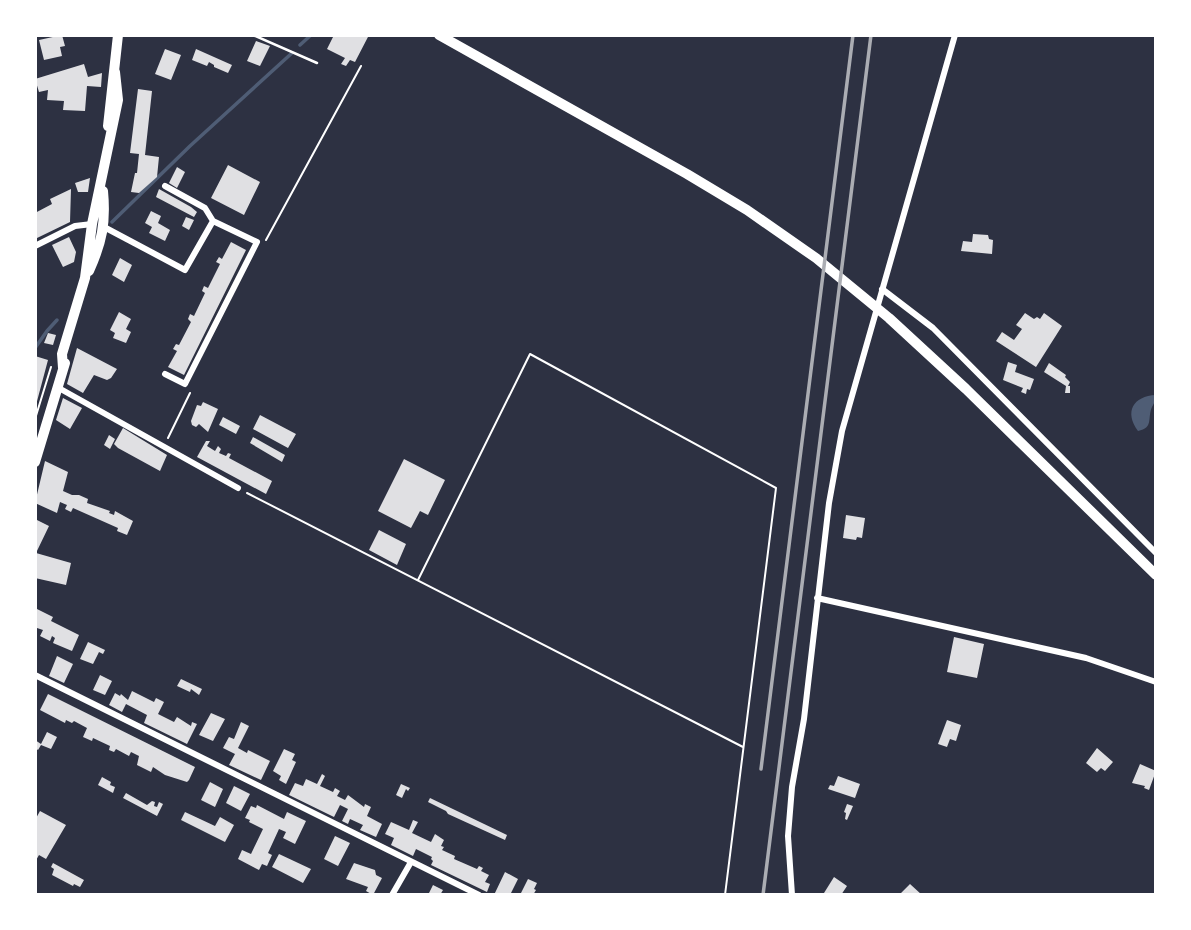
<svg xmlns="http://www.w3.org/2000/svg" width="1191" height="930" font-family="'Public Sans',sans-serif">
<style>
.water{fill:#4f5d75}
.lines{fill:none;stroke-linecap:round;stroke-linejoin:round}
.stream{stroke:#4f5d75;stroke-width:3.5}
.building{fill:#e0e0e3}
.path{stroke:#fff;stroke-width:2}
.service{stroke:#fff;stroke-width:2.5}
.minor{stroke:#fff;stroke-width:6}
.primary{stroke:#fff;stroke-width:10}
.rail{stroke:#abadb3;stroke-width:3.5}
</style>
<rect width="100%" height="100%" fill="#2d3142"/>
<!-- water -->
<path class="water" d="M1156,395C1156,400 1154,403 1152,407C1147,418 1154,428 1138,431C1124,412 1133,396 1156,395Z"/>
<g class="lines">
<!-- stream -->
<path class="stream" d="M300,45L311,35
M112,222L190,146L292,53
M35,348L47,331L57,320"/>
</g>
<!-- building -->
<path class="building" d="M62,35L65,46L60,47L62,56L44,60L39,40Z
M334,35H369L355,62L350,60L346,66L341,64L345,58L327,49Z
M256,41L270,46L260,66L247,61Z
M165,49L181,55L171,80L155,74Z
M196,49L232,65L228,73L214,67V65L209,62L207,66L192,60Z
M84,64L88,77L102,73L101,87L87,86L85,111L63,110L64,101L47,100L48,90L39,92L35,79Z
M138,89L152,91L145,155L159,157L157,177L139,193L131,192L135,173H137L139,154L130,153Z
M228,165L260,182L244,215L211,198Z
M177,167L185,172L177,188L169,183Z
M90,178L88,192H78L75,183Z
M71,189L70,222L35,239V213L52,204L50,199Z
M159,189L191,207L197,212L194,217L156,197Z
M151,211L161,216L158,223L170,230L165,241L149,233L152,227L145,223Z
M186,217L194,220L189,230L182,226Z
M973,234L988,235L989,239L993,240L992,254L961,251L963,241L972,242Z
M69,237L76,252L74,262L63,267L52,245Z
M231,242L246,250L184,375L168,367L177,351L173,349L176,344L179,345L191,322L188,319L190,314L194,316L205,293L202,291L204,286L208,288L220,264L216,262L219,257L222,259Z
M120,258L132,265L124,282L112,275Z
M119,312L131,319L126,329L131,332L126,343L113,338L115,333L110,330Z
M1025,313L1034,319L1037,317L1040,319L1044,313L1062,326L1036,367L996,341L1002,332L1014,340L1022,329L1016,325Z
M48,333L56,335L53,345L44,343Z
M77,348L117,369L111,378L107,380L94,375L83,393L67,384Z
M35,356L48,360L36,405H35Z
M1008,362L1017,365L1015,372L1034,379L1030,390L1027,389L1026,394L1021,392L1023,388L1003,380Z
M1049,363L1066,375L1065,377L1070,382L1068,386H1070V393H1065L1066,386L1044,372Z
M63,398L82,408L70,429L56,420Z
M203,402L218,409L208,432L199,424L196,427L192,425L191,421L197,405L201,406Z
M260,415L296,434L288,448L253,429Z
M223,417L240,426L236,434L219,425Z
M123,428L167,455L160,471L118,448L114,444Z
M109,435L115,439L110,449L104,445Z
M253,437L285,455L282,462L250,443Z
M206,441H210L207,446L215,451L218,446L221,449L219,453L226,456L228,453L231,454L229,458L272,481L266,494L197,457Z
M404,459L445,480L428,515L420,511L411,528L378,511Z
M45,461L68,472L63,491L72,495H79L88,499L87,503L110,511L109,513L114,515L115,511L133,521L127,535L117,531L118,528L73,508L71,512L65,509L67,505L60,502L57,513L35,503Z
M846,515L865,518L862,538L857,537L856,540L843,538Z
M35,519L49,526L36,553L71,563L66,585L35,578Z
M379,530L406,544L397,565L369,550Z
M35,608L53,617L51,621L79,635L72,651L53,643L55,638L52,636L50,641L40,636L43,630L37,628L35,632Z
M954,637L984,644L977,678L947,672Z
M88,642L105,650L103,654L99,652L93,664L80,659Z
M57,656L73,664L64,683L49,676Z
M100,675L112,681L105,695L93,690Z
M181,679L202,689L199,695L191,689L190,692L177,686Z
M132,691L154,702L156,698L164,702L158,714L174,722L177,717L191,726L192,722L197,724L187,744L144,723L147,715L126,704L122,712L109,705L115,693L120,696L121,694L128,700Z
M48,694L195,767L189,780L187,782L165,775L153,767L151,772L137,765L139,756L131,752L129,756L116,749L114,752L109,750L110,746L93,738L92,741L83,737L87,728L74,721L72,723L66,720L65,723L40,710Z
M211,713L225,719L213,741L199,735Z
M947,720L961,725L956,741L950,739L947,747L938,744Z
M241,722L249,726L238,748L247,753L248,750L270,761L261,780L229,765L235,754L223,748L229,737L234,739Z
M47,732L57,737L51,749L41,745L38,750L35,748V740L41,744Z
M1097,748L1113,762L1105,771L1101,768L1097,772L1086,763Z
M284,749L295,754L292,760L296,762L286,784L279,780L281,776L273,771Z
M1140,764L1156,771L1149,790L1144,788L1145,786L1132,783Z
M322,774L325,776L320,786L333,792L335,788L340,791L337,796L345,800L348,795L364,807L365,804L371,807L367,816L382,824L376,837L360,830L363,825L350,819L348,824L342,821L348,809L340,805L334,817L289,795L295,783L303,786L306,779L317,784Z
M838,776L860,784L855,798L828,789L830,785L834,786Z
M102,777L111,782L110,785L115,787L113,793L98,785Z
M210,782L223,789L215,807L201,800Z
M401,784L410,788L408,791L406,789L402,798L396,795Z
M234,786L250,794L241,811L226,803Z
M126,793L147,805L152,801L155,802L154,806L157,807L159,802L163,804L157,816L123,798Z
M430,798L507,835L505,840L448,814L446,811L428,802Z
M847,804L853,806L847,820L845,819L846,813L844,812Z
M257,805L284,819L287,812L306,821L295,844L283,838L286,832L279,829L268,853L272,855L267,866L262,864L259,870L238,859L242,850L251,854L263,829L249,822L250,820L245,818L251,806L256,808Z
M40,811L66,825L46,859L39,855L35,862V820Z
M185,812L215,826L220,817L234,825L225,842L181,820Z
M413,820L418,822L412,833L431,842L435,834L444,840L441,846L444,847L442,850L455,856L454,859L477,869L479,866L483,868L481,871L489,875L485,882L490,884L487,892L431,865L433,861L431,859L432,857L416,849L413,856L391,845L394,838L385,834L391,822L409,830Z
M335,836L350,843L338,866L324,859Z
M279,854L311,869L303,883L272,867Z
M53,863L84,880L80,887L74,884L73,886L52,875L54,869L51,867Z
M354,863L375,870L376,875L382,878L373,895L366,891L368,887L346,879Z
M505,872L518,879L510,895H494Z
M834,877L847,886L841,895H827L824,893Z
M528,879L537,883L534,889L536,890L533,895H520Z
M910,884L922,895H899Z
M433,885L443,890L440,895H428Z"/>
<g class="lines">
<!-- path -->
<path class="path" d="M266,240L361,66
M35,419L51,367
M168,438L190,393
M247,493L743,747
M418,580L530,354L776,488L725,895"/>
<!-- service -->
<path class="service" d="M253,35L317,63"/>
<!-- minor -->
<path class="minor" d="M104,227L185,270L213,221L205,208L165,186
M35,246L75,226L92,224
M882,289L933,328L1156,553
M165,374L185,384L257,242L213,221
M57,387L238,488
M817,598L1086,658L1156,682
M35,675L479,895
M392,895L411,862
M792,895L788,836L792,787L804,719L829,503L842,431L955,35"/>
<!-- primary -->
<path class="primary" d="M439,35L687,174L747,210L816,258L889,318L966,389L1156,575
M108,126L118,35
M89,271C102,242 106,223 103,191
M63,368L62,354L85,278L92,224L118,100L115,72
M35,462L65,363"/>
<!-- rail -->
<path class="rail" d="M761,769L853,35
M763,895L871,35"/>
</g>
<!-- border -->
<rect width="1191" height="930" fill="none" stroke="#ffffff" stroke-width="74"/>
</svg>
